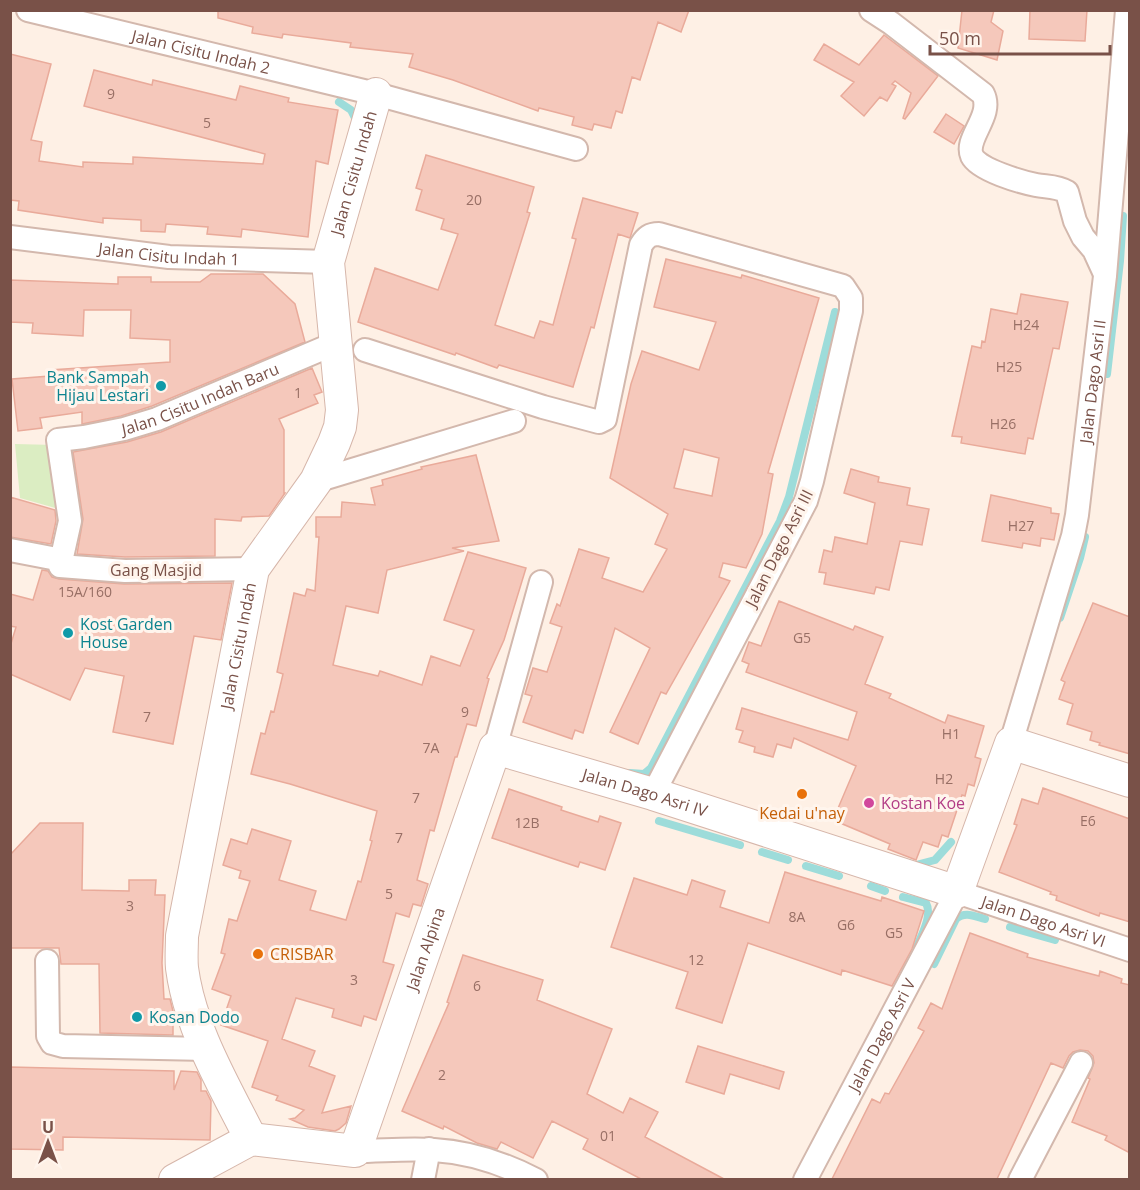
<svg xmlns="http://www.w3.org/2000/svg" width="1140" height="1190" font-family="'Open Sans',sans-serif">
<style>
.green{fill:#dbedc2}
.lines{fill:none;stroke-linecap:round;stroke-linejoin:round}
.stream{stroke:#9ddcda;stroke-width:8}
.building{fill:#f5c8bb;stroke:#e9aa9a;stroke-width:1.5;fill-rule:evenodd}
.street-casing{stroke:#d3b8ad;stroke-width:26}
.secondary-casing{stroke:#d6b6aa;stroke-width:34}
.street{stroke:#fff;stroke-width:22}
.secondary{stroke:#fff;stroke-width:32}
.culture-dot{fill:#0f9aa8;stroke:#fff5ed;stroke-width:2}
.food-dot{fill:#e8710a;stroke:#fff5ed;stroke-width:2}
.hotel-dot{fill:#d1479c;stroke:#fff5ed;stroke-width:2}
.labels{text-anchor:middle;stroke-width:6;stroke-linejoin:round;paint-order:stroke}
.number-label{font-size:14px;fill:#986f65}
.street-label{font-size:16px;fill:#795148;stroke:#fff5ed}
.culture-label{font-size:16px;fill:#0d838f;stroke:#fff5ed;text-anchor:start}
.hotel-label{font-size:16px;fill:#b23c85;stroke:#fff5ed;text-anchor:start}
.food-label{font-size:16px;fill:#c56008;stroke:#fff5ed}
</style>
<rect width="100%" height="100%" fill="#fef0e5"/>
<!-- green -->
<path class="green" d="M15,444L55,445L66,511L20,498Z"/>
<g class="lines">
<!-- stream -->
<path class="stream" d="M339,102L351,110L357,122
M1107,374L1120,261L1123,216
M1060,618L1080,558L1085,537
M630,773L644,774L651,768L780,521L789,497L835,312
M659,821L740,845
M762,852L788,860
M916,865L935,860L951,842
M806,866L839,876
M871,886L885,891
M903,897L926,903C933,916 921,935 917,947
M1010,927L1055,940
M934,964L956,919C965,911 974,916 985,919"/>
</g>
<!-- building -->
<path class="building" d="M218,10H689L681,32L658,22L640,80L632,77L622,113L616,111L611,128L594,124L592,130L572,125L574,117L539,108L538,111L453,80L409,67L413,54L350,47L351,43L283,34L282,38L252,33L253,27L218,18Z
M962,10H994L991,22L1003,31L997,60L958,48Z
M1030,10H1087L1085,41L1029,39Z
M884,35L938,76L905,119L903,118L911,93L895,81L892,84L896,86L887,101L880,97L864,116L841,96L854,82L814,60L824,44L859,65Z
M10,54L51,64L31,140L42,142L39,161L83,167V162L133,164V157L263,164L265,154L84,106L94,70L152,85L153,80L236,100L240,86L289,98L288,102L338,110L328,164L316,161L308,237L242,229L241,237L207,234L208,227L166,224L165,232L141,231V220L103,218V223L18,210L19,201L10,200Z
M946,114L964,126L954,144L934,132Z
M426,155L534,187L527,212L530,213L495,325L534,338L540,321L553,325L576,239L572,238L583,198L638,213L630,238L618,234L594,328L591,327L573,387L499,365L497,368L456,353L455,355L358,322L375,268L438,290L458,234L441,229L444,219L416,210L422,190L416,188Z
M666,259L741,278L742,275L819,298L768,473L773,474L762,534L746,568L723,563L719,577L730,581L666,694L661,692L638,744L610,732L650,648L615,628L583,733L575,730L572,739L523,722L532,696L525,694L533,668L547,672L562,627L550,623L557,604L560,606L579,549L609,558L602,578L643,592L667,549L655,544L668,514L610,478L631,384L642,351L699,370L716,322L654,307ZM684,449L719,458L712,496L674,488Z
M211,274H263L295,304L305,342L152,406L121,416L82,424V412L40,418L42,428L18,431L12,379L50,376V370L170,362V340L130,338L131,310H84L83,336L32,333L33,323L10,322V280L118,284V277H151V282H200Z
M1021,294L1068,302L1059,349L1053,348L1033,439L1028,438L1025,454L961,443L962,437L952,436L972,346L981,348L982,341L985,342L991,309L1017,314Z
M312,368L322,392L314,395L318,403L279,419L284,430V493H285L269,516L242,517L241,521L215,519V556L125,557L77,554L83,519L73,452L127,442L161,432Z
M476,455L499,541L452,548L464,551L387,570L378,613L346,606L333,665L378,676L380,671L422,685L431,656L460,666L474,630L444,620L468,552L526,568L504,640L487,678L489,679L476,726L467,724L457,757H455L434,831L430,830L417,880L428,884L421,906L413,904L409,917L396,913L383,962L394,965L376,1020L364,1016L361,1026L332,1017L334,1009L296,998L282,1039L315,1051L309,1066L335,1076L322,1113L351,1106L346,1123L339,1129L335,1131L308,1127L290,1119L295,1118L304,1110L276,1100L278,1096L252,1087L268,1041L221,1025L231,996L212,989L225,954L221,953L229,919L237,921L250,881L239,878L241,871L223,865L231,839L247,844L252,829L291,841L279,880L316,891L310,910L346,920L358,881L361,882L372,841L370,840L377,811L290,784L251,774L261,733L265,734L271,711L274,712L283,674L277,672L294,593L305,596L307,589L315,591L319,537H316V517H341L342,502L375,505L371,488L383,485L382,480L422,469L421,467Z
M851,469L879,477L878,482L910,488L907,505L929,509L922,545L900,541L889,590L876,587L874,594L824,584L826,573L819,572L824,550L832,552L835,537L867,544L875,503L844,493Z
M991,495L1051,508V513L1059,514L1054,540L1041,538L1040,546L1023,543L1022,548L982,541Z
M10,497L55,510L56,521L51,544L10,537Z
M42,570L48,571L52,577L59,579L124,584L232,583L221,640L194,636L173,744L113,732L124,676L85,668L70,700L10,674V647L16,627L10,626V594L33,600Z
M779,601L853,630L855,626L883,637L865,684L891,694L889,698L945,723L948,715L984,726L975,757L981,759L974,786L968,784L965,796L962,795L948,837L942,835L938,847L923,842L916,860L888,849L890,844L833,820L856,766L794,738L791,748L777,744L773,757L754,752L755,747L739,742L743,731L736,729L742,708L848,740L857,712L746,672L749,664L742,661L749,642L761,646Z
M1093,603L1130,617V754L1099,745L1100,743L1090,740L1092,732L1067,724L1073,704L1059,699L1065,682L1061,680Z
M1043,788L1130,819V922L1100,913L1099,916L1056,900L1057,896L1050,894L1051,892L999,872L1017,825L1014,824L1022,799L1038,804Z
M509,789L562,807L561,810L598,822L600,816L621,823L605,870L580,862L578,867L492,838Z
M40,823H83L82,890L129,891V880H156L155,895H165L162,963L164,999H170L173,1011V1035L100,1033L99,964H61L59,948H10V855Z
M785,872L881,901L882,897L924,911L912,949L892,986L842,970L841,975L748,943L722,1023L676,1008L688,972L611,947L634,878L687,895L692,880L725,891L720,907L769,923Z
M970,933L1028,954L1027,957L1099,976L1100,971L1122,979L1121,983L1130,985V1153L1105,1140L1107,1136L1072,1122L1090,1079L1088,1078L1094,1063L1093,1056L1088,1051L1080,1050L1073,1052L1069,1056L1063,1068L1051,1063L997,1179H832L872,1099L880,1103L885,1093L889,1094L924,1031L918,1028L931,1003L942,1009Z
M463,955L543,980L537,1000L612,1029L587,1094L623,1113L630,1098L658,1112L645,1137L724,1179H641L583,1149L588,1139L552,1121L533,1158L501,1142L497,1149L477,1143L444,1126L443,1129L402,1111L449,1003L447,1002Z
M698,1046L784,1072L779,1089L730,1074L724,1094L686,1082Z
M10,1067L174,1071V1090L181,1071L197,1072L201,1080V1091H206L211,1101L210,1140L63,1137V1150L10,1149Z"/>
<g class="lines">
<defs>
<g id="street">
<path id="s1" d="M28,10L376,94L576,149"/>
<path d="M871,10L891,23L983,94C994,116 964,138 972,156C979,170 1021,182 1036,185C1047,187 1057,186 1067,192L1075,221L1083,237L1094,250L1105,274"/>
<path id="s2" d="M10,237L169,257L328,262"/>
<path d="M365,350L543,407L599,422L605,419L641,245C646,237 650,234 659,234L843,286L851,298V311L812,481L806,501L653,794"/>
<path d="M316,481L514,421"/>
<path d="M10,550L62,560"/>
<path id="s3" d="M253,569L125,571L60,566L70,521L58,440L84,437L124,429L157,419L336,343"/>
<path id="s4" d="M1011,743L1073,536L1077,515L1105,276L1127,10"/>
<path d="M495,748L541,582"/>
<path d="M47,961L48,1036L52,1043L63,1046L206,1049"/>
<path d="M355,1151C381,1151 408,1148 434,1150C468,1152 505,1164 536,1180"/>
<path d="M423,1180L429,1149"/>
<path id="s5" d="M805,1180L957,892L1130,950"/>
<path d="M1020,1180L1081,1063"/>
</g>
<g id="secondary">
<path id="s6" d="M251,1139C224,1085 190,1029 182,968C181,958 182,946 182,936L253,569L316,481L334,443L340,427L342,410L328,262L376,94"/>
<path id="s7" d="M175,1180L251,1139L355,1151L495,748L653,794L957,892L1011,743L1130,781"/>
</g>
</defs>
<!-- street casing -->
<use href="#street" class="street-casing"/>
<!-- secondary casing -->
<use href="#secondary" class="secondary-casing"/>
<!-- street -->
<use href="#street" class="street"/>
<!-- secondary -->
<use href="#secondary" class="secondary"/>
</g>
<!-- markers -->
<g class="culture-dot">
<circle cx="161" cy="386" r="6"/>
<circle cx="68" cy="633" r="6"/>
<circle cx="137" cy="1017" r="6"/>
</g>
<g class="food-dot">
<circle cx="802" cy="794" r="6"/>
<circle cx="258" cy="954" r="6"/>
</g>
<circle class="hotel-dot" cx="869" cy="803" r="6"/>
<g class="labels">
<!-- number labels -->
<g class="number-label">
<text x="111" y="99">9</text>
<text x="207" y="128">5</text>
<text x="474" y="205">20</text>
<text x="1026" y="330">H24</text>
<text x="1009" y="372">H25</text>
<text x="298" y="398">1</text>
<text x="1003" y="429">H26</text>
<text x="1021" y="531">H27</text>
<text x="85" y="597">15A/160</text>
<text x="802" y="643">G5</text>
<text x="465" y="717">9</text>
<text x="147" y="722">7</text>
<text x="951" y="739">H1</text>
<text x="431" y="753">7A</text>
<text x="944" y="784">H2</text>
<text x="416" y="803">7</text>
<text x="1088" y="826">E6</text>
<text x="527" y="828">12B</text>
<text x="399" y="843">7</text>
<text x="389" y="899">5</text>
<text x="130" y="911">3</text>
<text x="797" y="922">8A</text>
<text x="846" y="930">G6</text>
<text x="894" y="938">G5</text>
<text x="696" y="965">12</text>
<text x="354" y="985">3</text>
<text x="477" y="991">6</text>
<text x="442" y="1080">2</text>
<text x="608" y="1141">01</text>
</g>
<!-- street labels -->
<g class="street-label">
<text dy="6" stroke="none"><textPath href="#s1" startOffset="178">Jalan Cisitu Indah 2</textPath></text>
<text dy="6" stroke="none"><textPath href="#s6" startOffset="1017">Jalan Cisitu Indah</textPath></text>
<text dy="6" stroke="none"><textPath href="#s2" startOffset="160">Jalan Cisitu Indah 1</textPath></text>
<text dy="6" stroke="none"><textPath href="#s4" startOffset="372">Jalan Dago Asri II</textPath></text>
<text dy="6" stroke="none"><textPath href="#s3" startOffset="470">Jalan Cisitu Indah Baru</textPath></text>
<text transform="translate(779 548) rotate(-63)" y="6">Jalan Dago Asri III</text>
<text x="156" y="576">Gang Masjid</text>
<text dy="6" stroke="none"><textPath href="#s6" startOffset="513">Jalan Cisitu Indah</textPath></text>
<text dy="6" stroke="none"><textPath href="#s7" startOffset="774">Jalan Dago Asri IV</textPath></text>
<text dy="6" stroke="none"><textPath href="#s5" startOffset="417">Jalan Dago Asri VI</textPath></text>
<text dy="6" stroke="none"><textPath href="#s7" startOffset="405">Jalan Alpina</textPath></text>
<text dy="6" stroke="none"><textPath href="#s5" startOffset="164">Jalan Dago Asri V</textPath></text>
</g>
<!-- culture labels -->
<g class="culture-label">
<text x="149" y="383" text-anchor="end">Bank Sampah<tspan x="149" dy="18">Hijau Lestari</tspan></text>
<text x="80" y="630">Kost Garden<tspan x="80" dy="18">House</tspan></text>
<text x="149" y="1023">Kosan Dodo</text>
</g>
<!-- hotel labels -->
<g class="hotel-label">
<text x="881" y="809">Kostan Koe</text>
</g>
<!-- food labels -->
<g class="food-label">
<text x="802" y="819">Kedai u'nay</text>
<text x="270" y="960" text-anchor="start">CRISBAR</text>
</g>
</g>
<!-- border -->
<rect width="1140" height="1190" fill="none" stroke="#795148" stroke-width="24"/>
<!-- north arrow -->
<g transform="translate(48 1142)" stroke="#fff5ed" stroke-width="4.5" paint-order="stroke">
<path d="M0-4.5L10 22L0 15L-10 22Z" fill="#795148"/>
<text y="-9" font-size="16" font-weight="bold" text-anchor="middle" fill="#795148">U</text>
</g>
<!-- scale -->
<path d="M930 45v9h180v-9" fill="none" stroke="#795148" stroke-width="3"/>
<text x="939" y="45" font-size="18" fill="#795148" stroke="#fff5ed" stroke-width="4.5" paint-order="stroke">50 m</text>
</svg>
